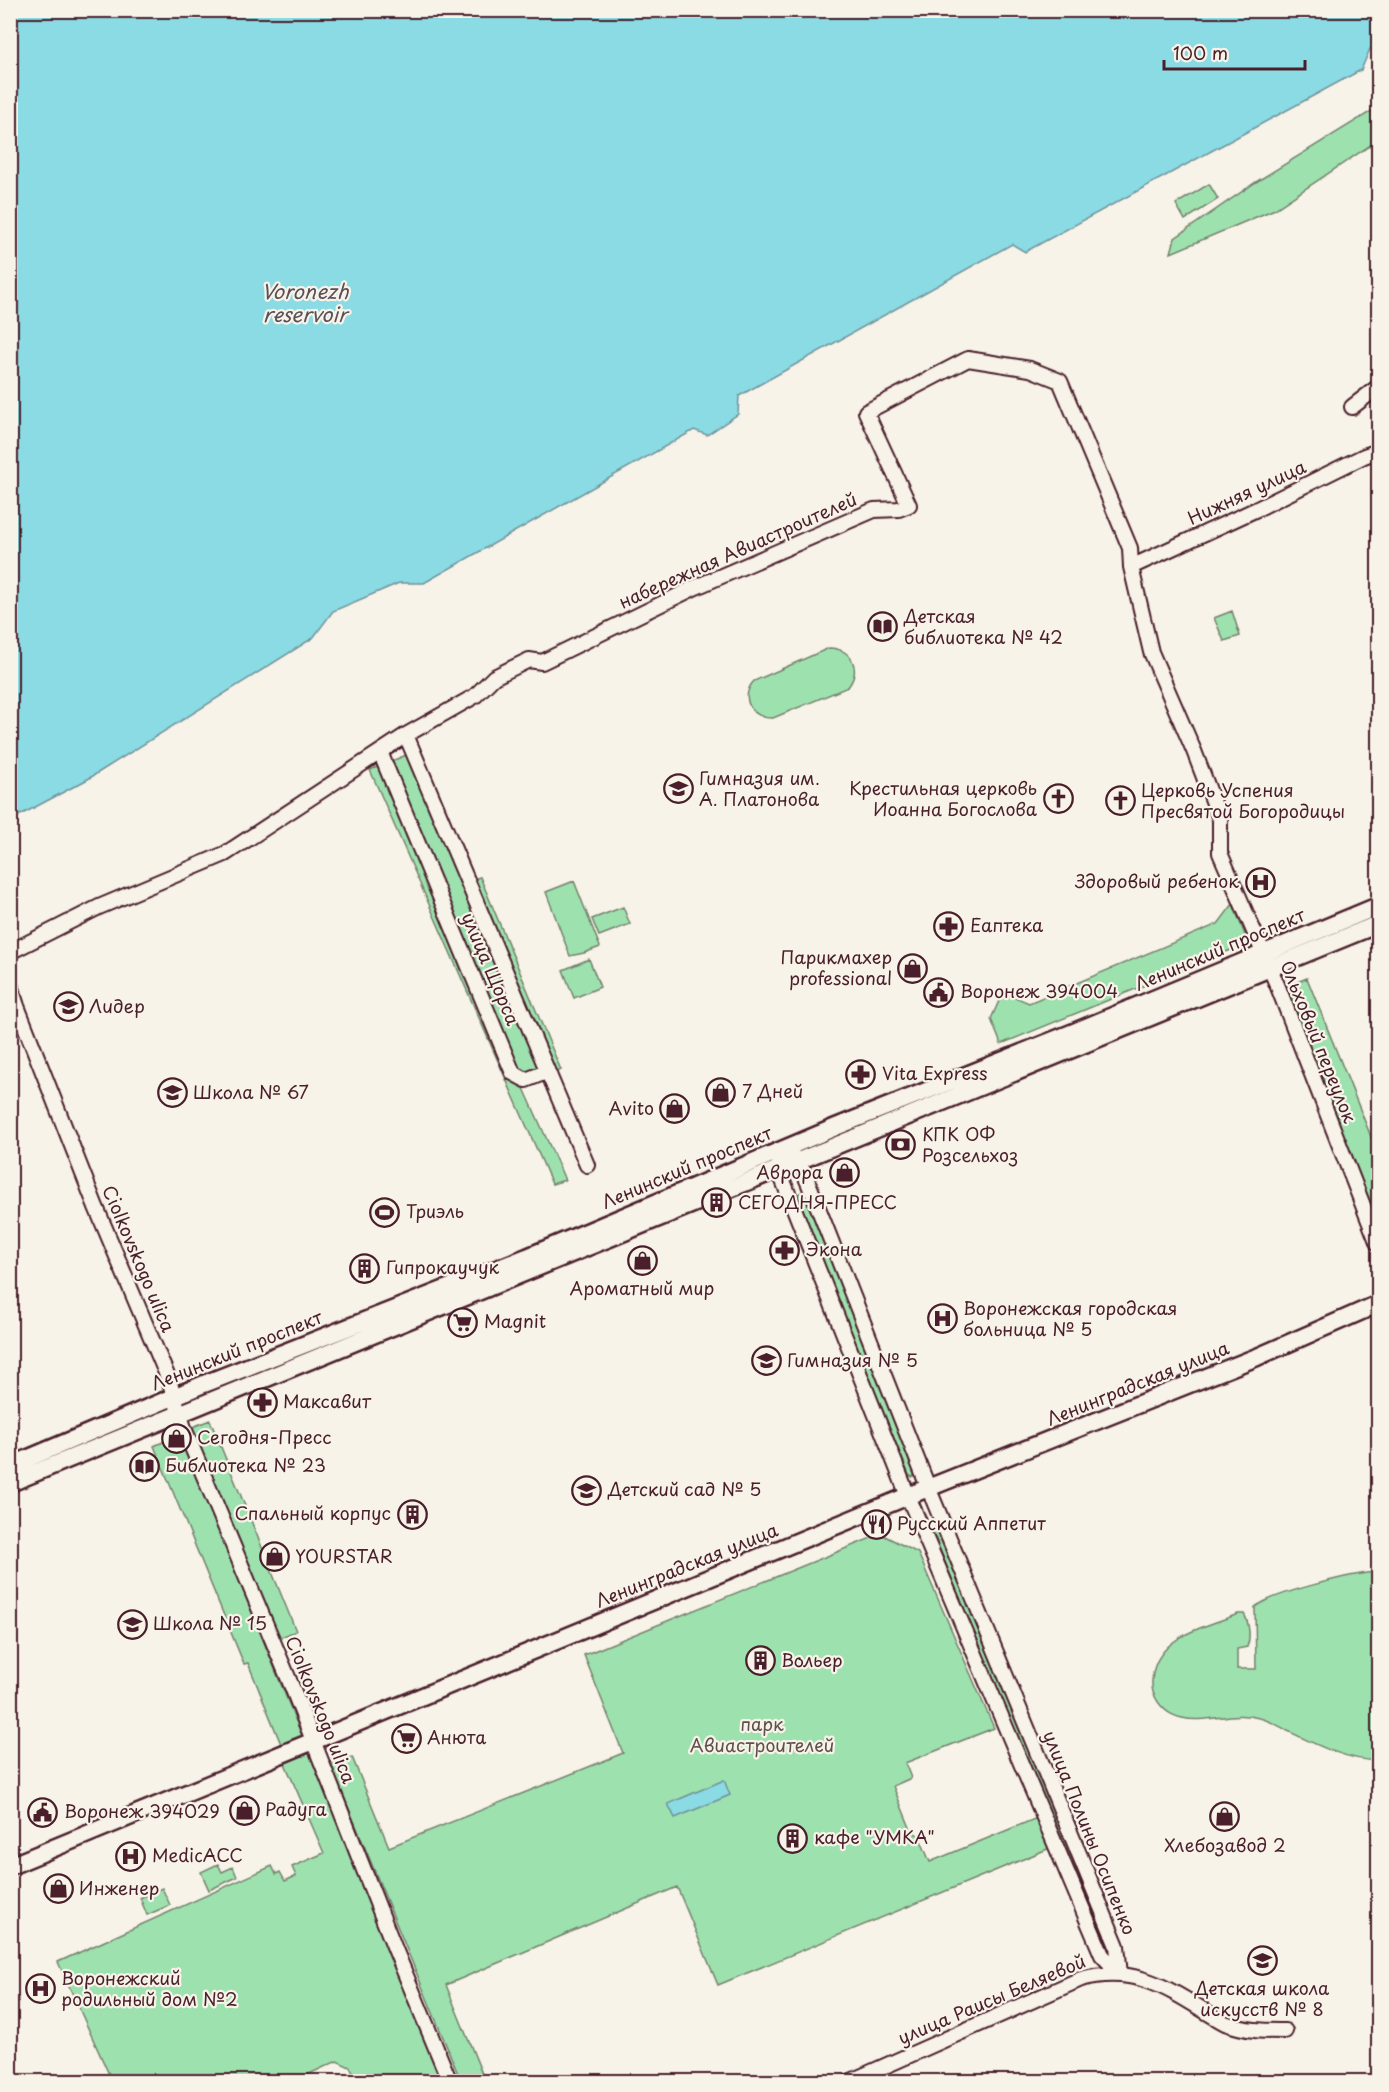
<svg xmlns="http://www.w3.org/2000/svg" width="1389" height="2092" font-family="'Playpen Sans',sans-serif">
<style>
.green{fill:#9de2ae;stroke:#74806c;stroke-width:1.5}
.water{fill:#8adbe3;stroke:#709099;stroke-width:1.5}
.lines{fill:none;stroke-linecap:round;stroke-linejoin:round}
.minor-casing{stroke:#4a1f2b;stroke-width:18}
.major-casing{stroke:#4a1f2b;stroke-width:21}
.minor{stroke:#f7f3e8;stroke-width:14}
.major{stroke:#f7f3e8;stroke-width:16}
.labels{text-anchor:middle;stroke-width:4.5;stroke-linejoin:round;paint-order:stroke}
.street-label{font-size:18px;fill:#4a1f2b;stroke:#f7f3e8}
.poi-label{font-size:18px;fill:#4a1f2b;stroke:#f7f3e8;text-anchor:start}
.park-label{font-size:18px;fill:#5f504c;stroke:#f7f3e8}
.water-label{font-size:20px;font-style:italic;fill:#5a4e59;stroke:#f7f3e8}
</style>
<rect width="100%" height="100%" fill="#f7f3e8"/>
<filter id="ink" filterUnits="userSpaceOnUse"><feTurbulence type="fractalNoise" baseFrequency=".0167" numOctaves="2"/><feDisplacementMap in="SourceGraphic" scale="12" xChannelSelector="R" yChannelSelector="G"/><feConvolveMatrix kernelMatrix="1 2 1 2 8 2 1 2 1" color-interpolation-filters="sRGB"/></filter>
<g filter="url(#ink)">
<!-- green -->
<path class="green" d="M1378,107V140L1275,209L1171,253L1175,238L1256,182Z
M1209,184L1218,199L1185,220L1176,204Z
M1232,611L1240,636L1224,641L1214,618Z
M829,648C852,648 862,670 848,687L773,718C751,719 739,697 754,681Z
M416,751L470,880L480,877L561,1070L523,1086L565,1180L552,1184L370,770Z
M574,881L600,947L584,953L570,956L546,892Z
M1233,904L1248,943L1001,1044L991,1019L1003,992L1029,1003L1218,924Z
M623,907L630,924L599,936L592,919Z
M589,959L600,987L574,998L563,970Z
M1307,978L1378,1154V1226L1282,988Z
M802,1192L805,1193L917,1474L912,1477L909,1475L796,1198V1195Z
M210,1420L296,1631L276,1639L190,1428Z
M172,1438L174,1441L181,1438L302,1736L281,1744L248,1663L244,1664L154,1446Z
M941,1527L1111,1949L1106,1951L1104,1949L932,1530Z
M881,1534L918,1553L994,1728L905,1763L911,1778L893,1786L911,1830L919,1836L930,1862L1037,1818L1050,1848L718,1985L677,1887L446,1985L485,2081H461L331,1765L352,1757L389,1847L611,1758L623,1753L584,1655Z
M1378,1572V1761C1346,1760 1317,1745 1288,1731C1279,1726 1269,1720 1259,1718C1233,1710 1208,1724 1182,1718C1168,1715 1158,1705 1153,1692C1151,1684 1152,1676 1154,1669C1164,1634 1208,1626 1238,1614H1244C1249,1622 1251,1638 1247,1647L1237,1649V1669H1256L1255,1607C1273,1593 1354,1573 1378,1572Z
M304,1751L310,1755L443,2081H357L350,2067L337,2061L294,2081H112L58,1962L272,1866L276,1874L280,1872L285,1881L296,1876L292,1867L324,1853L283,1759Z
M218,1864L222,1872L233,1867L237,1877L209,1890L201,1872Z
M162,1888L170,1905L147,1915L140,1898Z"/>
<!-- water -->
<path class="water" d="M11,10H1378V44L1370,49L1361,70L1025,252L1012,244L739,396L738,414L707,435L694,430L424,583H399L333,611L313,638L88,779L11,820Z
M724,1780L730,1795L675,1818L668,1804Z"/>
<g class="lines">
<defs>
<path id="minor" d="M1352,407L1378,387
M1131,567L1257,509L1364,456L1378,451
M406,735L587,1165
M380,752L513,1073L526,1080L546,1072
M10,952L99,907L225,854L406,735L475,696L494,677L529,660L542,662L696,587L874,510L899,509L909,505L866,412L968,359L1030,369L1060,381L1130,548L1131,567L1151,652L1194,751L1220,819V853L1278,987L1378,1244
M10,984L17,1006L96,1207L169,1380L184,1428L292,1687L395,1949L450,2082
M783,1149L798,1160L808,1182L928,1487L1117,1946L1120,1974L1102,1955L908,1496L778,1168Z
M849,2082L1081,1979C1141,1963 1176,1995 1225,2023C1247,2031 1262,2031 1285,2031"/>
<path id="major" d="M10,1466L204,1384L527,1257L836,1127L1074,1032L1378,906
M10,1483L1378,924
M10,1866L908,1496L1257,1357L1378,1304"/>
</defs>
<!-- minor casing -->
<use href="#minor" class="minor-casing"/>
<!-- major casing -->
<use href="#major" class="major-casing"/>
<!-- minor -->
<use href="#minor" class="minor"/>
<!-- major -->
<use href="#major" class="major"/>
</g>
</g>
<!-- icons -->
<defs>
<symbol id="library-ring" viewBox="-11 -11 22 22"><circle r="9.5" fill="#f7f3e8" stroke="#4a1f2b" stroke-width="1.5"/><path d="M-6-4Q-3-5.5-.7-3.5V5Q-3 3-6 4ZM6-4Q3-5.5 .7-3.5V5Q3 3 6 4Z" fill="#4a1f2b"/></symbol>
<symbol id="school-ring" viewBox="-11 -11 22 22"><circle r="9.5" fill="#f7f3e8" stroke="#4a1f2b" stroke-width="1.5"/><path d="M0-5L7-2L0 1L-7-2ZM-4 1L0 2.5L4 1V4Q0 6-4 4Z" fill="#4a1f2b"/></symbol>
<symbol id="church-ring" viewBox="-11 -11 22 22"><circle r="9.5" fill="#f7f3e8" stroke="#4a1f2b" stroke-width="1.5"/><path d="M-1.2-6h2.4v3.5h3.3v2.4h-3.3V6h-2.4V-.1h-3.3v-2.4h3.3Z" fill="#4a1f2b"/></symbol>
<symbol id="hospital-ring" viewBox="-11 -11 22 22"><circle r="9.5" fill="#f7f3e8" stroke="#4a1f2b" stroke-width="1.5"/><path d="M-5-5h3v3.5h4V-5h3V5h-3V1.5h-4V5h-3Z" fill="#4a1f2b"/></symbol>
<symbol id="pharmacy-ring" viewBox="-11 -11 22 22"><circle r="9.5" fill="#f7f3e8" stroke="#4a1f2b" stroke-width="1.5"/><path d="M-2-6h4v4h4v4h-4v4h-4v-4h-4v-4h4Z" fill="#4a1f2b"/></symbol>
<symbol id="shop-ring" viewBox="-11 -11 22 22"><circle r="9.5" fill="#f7f3e8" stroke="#4a1f2b" stroke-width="1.5"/><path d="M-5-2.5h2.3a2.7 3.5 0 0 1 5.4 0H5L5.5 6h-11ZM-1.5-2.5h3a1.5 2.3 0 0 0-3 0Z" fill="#4a1f2b"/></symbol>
<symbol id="civic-ring" viewBox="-11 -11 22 22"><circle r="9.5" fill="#f7f3e8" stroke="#4a1f2b" stroke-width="1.5"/><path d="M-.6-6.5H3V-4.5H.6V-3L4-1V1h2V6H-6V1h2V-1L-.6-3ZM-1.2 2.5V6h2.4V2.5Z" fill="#4a1f2b"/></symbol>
<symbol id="bank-ring" viewBox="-11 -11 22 22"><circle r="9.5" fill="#f7f3e8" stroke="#4a1f2b" stroke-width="1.5"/><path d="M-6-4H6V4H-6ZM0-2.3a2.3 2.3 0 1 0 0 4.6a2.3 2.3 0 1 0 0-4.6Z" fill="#4a1f2b"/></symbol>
<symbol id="building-ring" viewBox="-11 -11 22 22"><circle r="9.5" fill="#f7f3e8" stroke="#4a1f2b" stroke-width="1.5"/><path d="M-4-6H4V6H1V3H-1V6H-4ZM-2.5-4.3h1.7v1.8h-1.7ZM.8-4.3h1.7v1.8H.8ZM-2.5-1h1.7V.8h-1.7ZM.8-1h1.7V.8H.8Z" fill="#4a1f2b"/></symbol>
<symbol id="stadium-ring" viewBox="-11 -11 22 22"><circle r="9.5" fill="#f7f3e8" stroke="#4a1f2b" stroke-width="1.5"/><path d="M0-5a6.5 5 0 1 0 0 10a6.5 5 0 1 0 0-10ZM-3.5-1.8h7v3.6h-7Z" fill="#4a1f2b"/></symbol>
<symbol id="supermarket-ring" viewBox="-11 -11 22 22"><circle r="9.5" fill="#f7f3e8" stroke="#4a1f2b" stroke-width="1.5"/><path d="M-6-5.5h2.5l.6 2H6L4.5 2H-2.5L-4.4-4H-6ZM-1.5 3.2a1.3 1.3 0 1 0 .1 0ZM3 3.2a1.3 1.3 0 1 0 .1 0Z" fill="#4a1f2b"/></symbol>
<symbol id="restaurant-ring" viewBox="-11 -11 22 22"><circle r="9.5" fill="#f7f3e8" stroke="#4a1f2b" stroke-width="1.5"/><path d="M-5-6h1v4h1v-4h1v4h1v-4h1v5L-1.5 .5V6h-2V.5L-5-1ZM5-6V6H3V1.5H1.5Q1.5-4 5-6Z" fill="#4a1f2b"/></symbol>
</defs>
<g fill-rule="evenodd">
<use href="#library-ring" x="866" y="610" width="33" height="33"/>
<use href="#school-ring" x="662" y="772" width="33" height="33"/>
<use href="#church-ring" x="1042" y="782" width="33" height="33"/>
<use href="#church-ring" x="1104" y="784" width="33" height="33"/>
<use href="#hospital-ring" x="1244" y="866" width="33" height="33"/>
<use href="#pharmacy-ring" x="932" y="910" width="33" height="33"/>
<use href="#shop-ring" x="896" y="952" width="33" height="33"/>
<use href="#civic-ring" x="922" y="976" width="33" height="33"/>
<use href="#school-ring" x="52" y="990" width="33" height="33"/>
<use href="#pharmacy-ring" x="844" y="1058" width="33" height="33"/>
<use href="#shop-ring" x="704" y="1076" width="33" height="33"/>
<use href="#school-ring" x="156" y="1076" width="33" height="33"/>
<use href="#shop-ring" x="658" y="1092" width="33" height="33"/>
<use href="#bank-ring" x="884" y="1128" width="33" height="33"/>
<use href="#shop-ring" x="828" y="1156" width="33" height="33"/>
<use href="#building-ring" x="700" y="1186" width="33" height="33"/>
<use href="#stadium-ring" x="368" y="1196" width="33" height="33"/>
<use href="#pharmacy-ring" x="768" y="1234" width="33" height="33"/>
<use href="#shop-ring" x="626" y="1244" width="33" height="33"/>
<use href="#building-ring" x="348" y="1252" width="33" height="33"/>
<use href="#hospital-ring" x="926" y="1302" width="33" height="33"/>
<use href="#supermarket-ring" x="446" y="1306" width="33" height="33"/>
<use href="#school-ring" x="750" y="1344" width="33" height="33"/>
<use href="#pharmacy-ring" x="246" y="1386" width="33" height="33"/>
<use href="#shop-ring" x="160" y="1422" width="33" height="33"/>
<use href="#library-ring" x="128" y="1450" width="33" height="33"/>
<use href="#school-ring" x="570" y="1474" width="33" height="33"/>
<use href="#building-ring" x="396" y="1498" width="33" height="33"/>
<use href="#restaurant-ring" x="860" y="1508" width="33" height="33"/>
<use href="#shop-ring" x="258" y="1540" width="33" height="33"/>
<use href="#school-ring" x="116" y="1608" width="33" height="33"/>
<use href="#building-ring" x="744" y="1644" width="33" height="33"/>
<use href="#supermarket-ring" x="390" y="1722" width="33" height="33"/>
<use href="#shop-ring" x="228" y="1794" width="33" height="33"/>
<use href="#civic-ring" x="26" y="1796" width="33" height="33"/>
<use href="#shop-ring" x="1208" y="1800" width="33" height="33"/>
<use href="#building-ring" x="776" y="1822" width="33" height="33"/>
<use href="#hospital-ring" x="114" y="1840" width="33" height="33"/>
<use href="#shop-ring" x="42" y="1872" width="33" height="33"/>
<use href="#school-ring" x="1246" y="1944" width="33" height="33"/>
<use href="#hospital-ring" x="24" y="1972" width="33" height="33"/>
</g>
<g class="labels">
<!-- street labels -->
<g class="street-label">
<text transform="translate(1247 493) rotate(-25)" y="6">Нижняя улица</text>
<text transform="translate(738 551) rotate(-24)" y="6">набережная Авиастроителей</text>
<text transform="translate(1220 950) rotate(-23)" y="6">Ленинский проспект</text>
<text transform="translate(490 969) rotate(67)" y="6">улица Щорса</text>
<text transform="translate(1318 1042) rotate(68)" y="6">Ольховый переулок</text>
<text transform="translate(687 1168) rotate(-23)" y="6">Ленинский проспект</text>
<text transform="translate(138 1259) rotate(67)" y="6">Ciolkovskogo ulica</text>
<text transform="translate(237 1351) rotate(-22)" y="6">Ленинский проспект</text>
<text transform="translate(1138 1384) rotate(-22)" y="6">Ленинградская улица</text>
<text transform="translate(687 1566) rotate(-22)" y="6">Ленинградская улица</text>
<text transform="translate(320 1710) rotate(68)" y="6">Ciolkovskogo ulica</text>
<text transform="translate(1089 1833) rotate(68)" y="6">улица Полины Осипенко</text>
<text transform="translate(992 2000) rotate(-23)" y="6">улица Раисы Беляевой</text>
</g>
<!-- poi labels -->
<g class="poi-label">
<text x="904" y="623">Детская<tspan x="904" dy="21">библиотека № 42</tspan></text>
<text x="699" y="785">Гимназия им.<tspan x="699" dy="21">А. Платонова</tspan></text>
<text x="1037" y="795" text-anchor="end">Крестильная церковь<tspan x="1037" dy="21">Иоанна Богослова</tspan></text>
<text x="1141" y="797">Церковь Успения<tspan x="1141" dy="21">Пресвятой Богородицы</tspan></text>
<text x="1239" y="888" text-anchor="end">Здоровый ребенок</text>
<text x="970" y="932">Еаптека</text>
<text x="892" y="964" text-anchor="end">Парикмахер<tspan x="892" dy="21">professional</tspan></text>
<text x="960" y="998">Воронеж 394004</text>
<text x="89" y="1013">Лидер</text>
<text x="882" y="1080">Vita Express</text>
<text x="742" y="1098">7 Дней</text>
<text x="193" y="1099">Школа № 67</text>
<text x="654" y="1115" text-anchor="end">Avito</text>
<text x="922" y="1141">КПК ОФ<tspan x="922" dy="21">Розсельхоз</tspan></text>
<text x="823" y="1179" text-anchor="end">Аврора</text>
<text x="738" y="1209">СЕГОДНЯ-ПРЕСС</text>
<text x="406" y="1218">Триэль</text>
<text x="806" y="1256">Экона</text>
<text x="386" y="1274">Гипрокаучук</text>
<text x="642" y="1295" text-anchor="middle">Ароматный мир</text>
<text x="963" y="1315">Воронежская городская<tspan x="963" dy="21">больница № 5</tspan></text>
<text x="484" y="1328">Magnit</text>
<text x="787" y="1367">Гимназия № 5</text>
<text x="283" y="1408">Максавит</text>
<text x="197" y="1444">Сегодня-Пресс</text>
<text x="165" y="1472">Библиотека № 23</text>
<text x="608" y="1496">Детский сад № 5</text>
<text x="391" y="1520" text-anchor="end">Спальный корпус</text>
<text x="897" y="1530">Русский Аппетит</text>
<text x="295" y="1563">YOURSTAR</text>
<text x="153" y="1630">Школа № 15</text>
<text x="781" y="1667">Вольер</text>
<text x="427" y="1744">Анюта</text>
<text x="265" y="1816">Радуга</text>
<text x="64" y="1818">Воронеж 394029</text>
<text x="814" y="1844">кафе "УМКА"</text>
<text x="1225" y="1852" text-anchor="middle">Хлебозавод 2</text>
<text x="152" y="1862">MedicACC</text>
<text x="79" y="1895">Инженер</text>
<text x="61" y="1985">Воронежский<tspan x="61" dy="21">родильный дом №2</tspan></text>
<text x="1262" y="1995" text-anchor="middle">Детская школа<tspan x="1262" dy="21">искусств № 8</tspan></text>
</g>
<!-- park labels -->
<g class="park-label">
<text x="762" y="1731">парк<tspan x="762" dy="21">Авиастроителей</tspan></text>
</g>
<!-- water labels -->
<g class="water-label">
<text x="305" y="299">Voronezh<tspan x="305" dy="23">reservoir</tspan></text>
</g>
</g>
<!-- margin -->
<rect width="1389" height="2092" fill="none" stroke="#f7f3e8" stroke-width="36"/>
<rect x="18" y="18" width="1353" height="2056" fill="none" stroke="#4a1f2b" stroke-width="2" filter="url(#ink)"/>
<!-- scale -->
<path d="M1164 60v9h141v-9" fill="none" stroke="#4a1f2b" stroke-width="3"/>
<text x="1173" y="60" font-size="18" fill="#4a1f2b" stroke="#f7f3e8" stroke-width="4.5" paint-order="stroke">100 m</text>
</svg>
